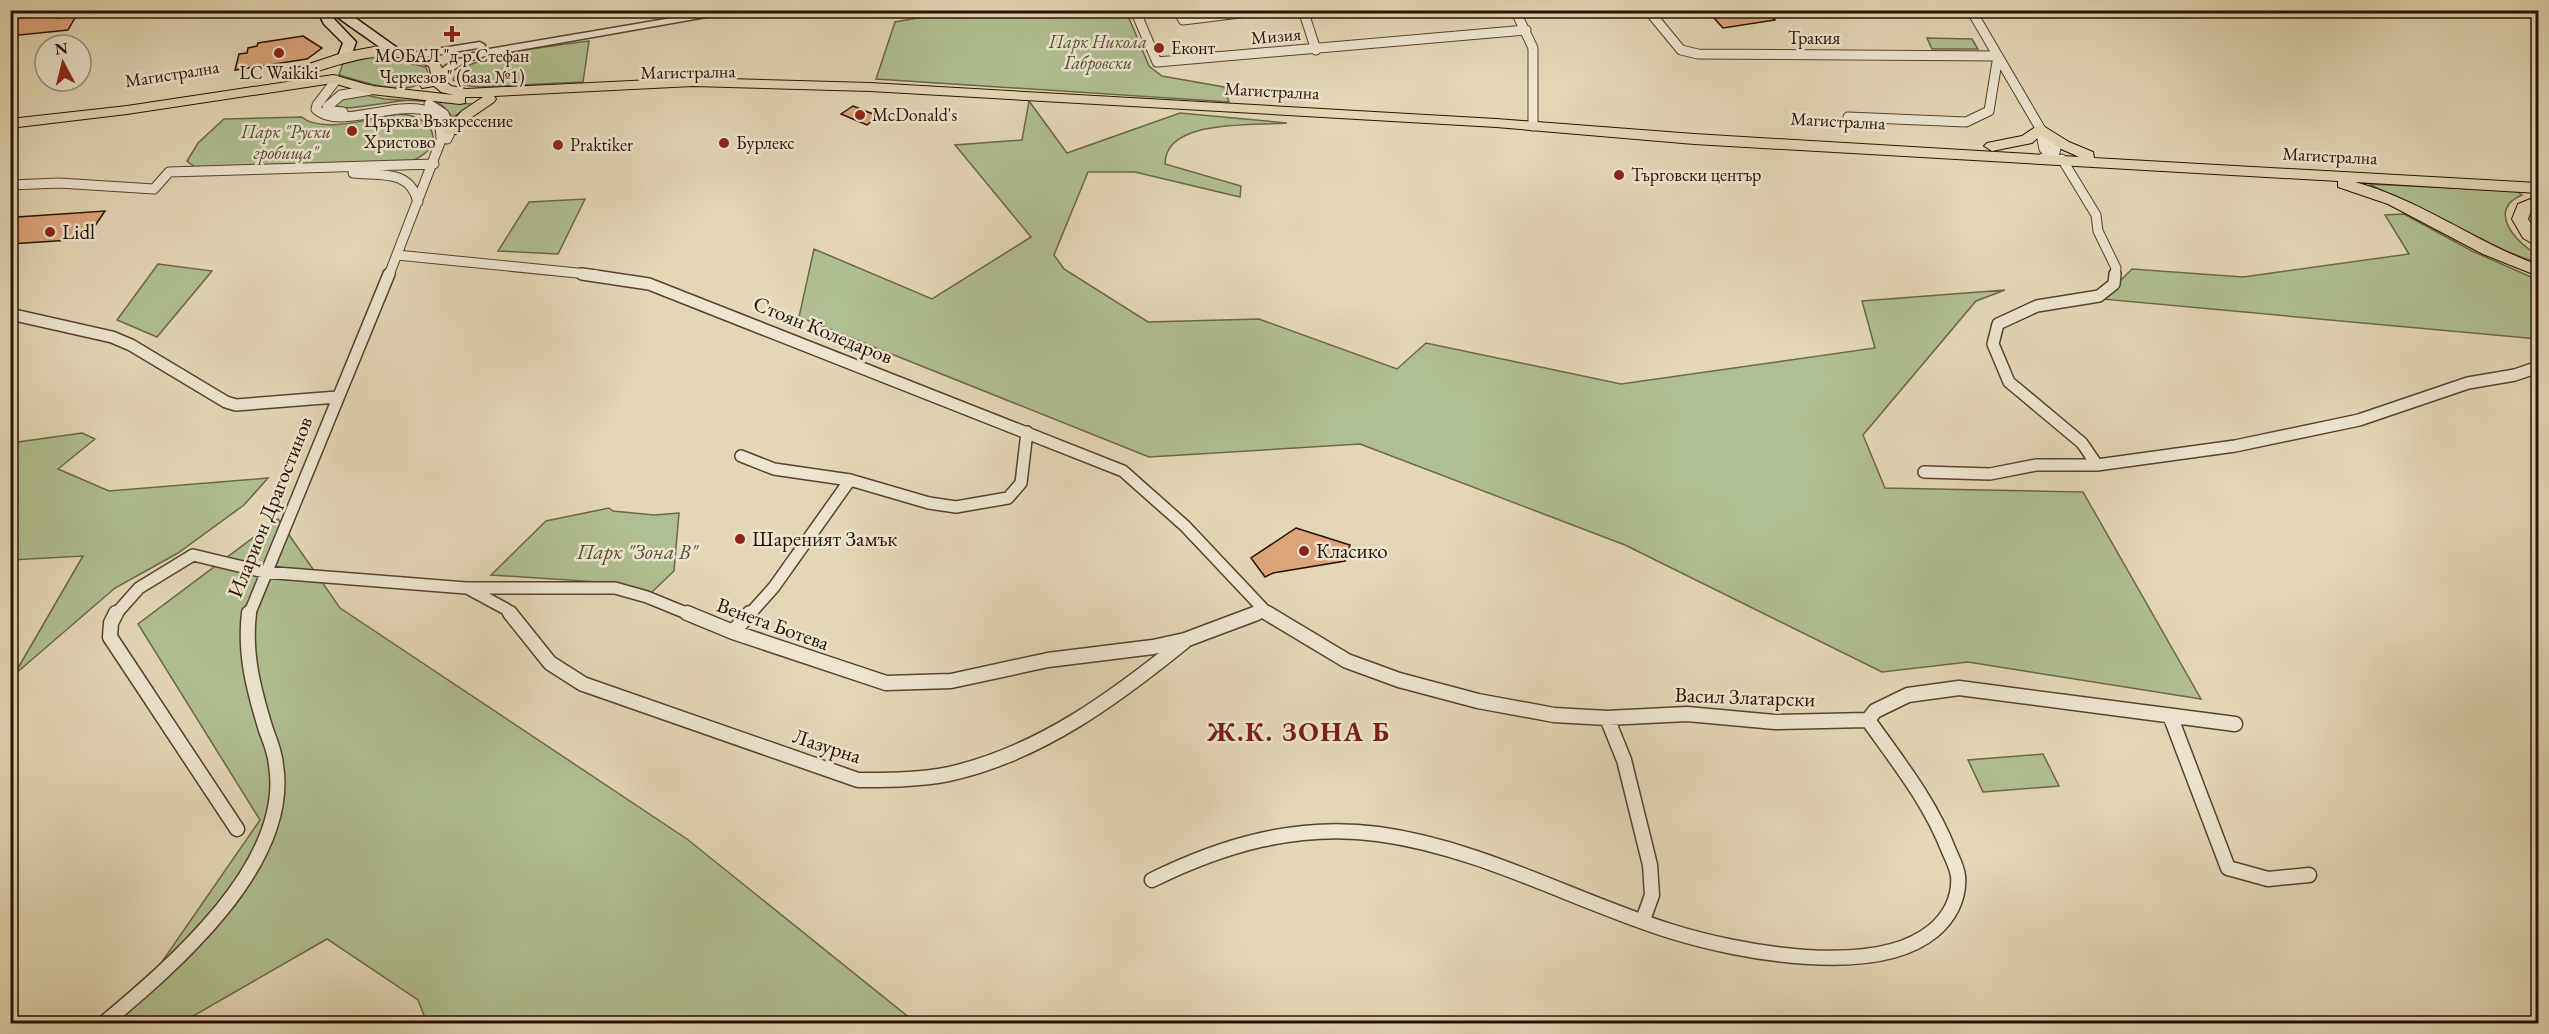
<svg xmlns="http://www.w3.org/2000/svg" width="2549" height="1034" font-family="'EB Garamond',serif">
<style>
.green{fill:#b0bf91;stroke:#6c6848;stroke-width:1.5}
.building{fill:#dda57c;stroke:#281000;stroke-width:1.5}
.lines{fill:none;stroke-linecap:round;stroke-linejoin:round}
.minor-far2-casing{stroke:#57422e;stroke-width:11}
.minor-far1-casing{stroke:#57422e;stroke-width:14}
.minor-casing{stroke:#57422e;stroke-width:17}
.tertiary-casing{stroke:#57422e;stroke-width:3}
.secondary-casing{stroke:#281000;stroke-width:3}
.primary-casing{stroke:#281000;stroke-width:2}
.minor-far2{stroke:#ede5d0;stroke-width:9}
.minor-far1{stroke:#ede5d0;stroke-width:11}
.minor{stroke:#ede5d0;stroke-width:14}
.tertiary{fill:#ede5d0;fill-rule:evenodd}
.secondary{fill:#ede5d0;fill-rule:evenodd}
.primary{fill:#e4d7b6;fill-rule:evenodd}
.poi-dot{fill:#8f2418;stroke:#ede5d0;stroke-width:2}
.labels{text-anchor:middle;stroke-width:5;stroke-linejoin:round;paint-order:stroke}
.far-street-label{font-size:18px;fill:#281000;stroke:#ede5d0}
.far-park-label{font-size:18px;font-style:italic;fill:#584d33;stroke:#ede5d0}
.far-poi-label{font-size:18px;fill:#281000;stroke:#ede5d0;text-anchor:start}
.poi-label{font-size:21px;fill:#281000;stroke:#ede5d0;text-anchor:start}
.street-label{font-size:21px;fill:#281000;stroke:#ede5d0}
.park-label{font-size:21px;font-style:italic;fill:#584d33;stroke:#ede5d0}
.district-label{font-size:27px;font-weight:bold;letter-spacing:1.5px;fill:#7a1f14;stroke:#ede5d0}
</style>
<rect width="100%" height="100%" fill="#e4d7b6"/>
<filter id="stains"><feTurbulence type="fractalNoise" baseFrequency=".00333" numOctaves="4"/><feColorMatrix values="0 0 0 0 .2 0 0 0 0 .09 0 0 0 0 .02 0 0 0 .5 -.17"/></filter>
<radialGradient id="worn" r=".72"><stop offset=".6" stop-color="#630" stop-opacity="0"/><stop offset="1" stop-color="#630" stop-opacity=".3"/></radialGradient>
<!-- green -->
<path class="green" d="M962,10L1126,11L1149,66L1162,76L1224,87L1229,102L876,79L895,22Z
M1927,38L1972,39L1978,49H1932Z
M589,41L583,82L479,87L463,85L453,80C459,54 563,45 589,41Z
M372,55L426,67L428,74C417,102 360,81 339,75L343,63Z
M361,94L384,99L475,104L453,117C449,114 445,107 440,104C415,90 347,116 335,105L338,100Z
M1029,101L1067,153L1180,113L1287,123C1254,126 1165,118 1165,164L1241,186L1240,197L1135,172H1088L1054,255L1064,269L1148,322L1259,319L1397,369L1426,343L1621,384L1875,348L1862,301L2005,290L1976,301L1863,435L1885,488L2083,492L2201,699L1968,662L1882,672L1625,545L1360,444L1149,457L799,317L814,249L932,299L1031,237L955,145L1022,140Z
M398,114C434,115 448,146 412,161L196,168L187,161L198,143L224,119L302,117C320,134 374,118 398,114Z
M2369,184L2516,191L2522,195C2486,210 2516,243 2538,255V263L2494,247Z
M585,199L558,254L498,251L529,202Z
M2404,214L2472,251L2538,280V339L2102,299L2132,269L2243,277L2409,254L2385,215Z
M158,264L212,271L157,337L117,320Z
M82,433L95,439L58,469L109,491L268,478L244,505L178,553L115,588L14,675L83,556L11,560V443Z
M609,508L613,511L654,515L679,513L674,571L650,594L613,583L491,575L546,521Z
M278,519L340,608L687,839L916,1023H427L418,1000L327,939L181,1023L119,1024L260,820L138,624Z
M2043,754L2059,786L1983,792L1968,760Z"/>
<!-- building -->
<path class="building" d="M1766,10L1775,20L1723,28L1714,18Z
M60,14L57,18L76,16L68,30L10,36V19Z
M303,36L322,48L307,59L235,70L239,54L247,53L248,48L257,46L258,43Z
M853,106L878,116L867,125L841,114Z
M105,211L86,239L10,244V226L17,217Z
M1296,528L1350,545L1345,561L1273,573L1265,577L1251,558Z"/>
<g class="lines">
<defs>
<path id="minor-far2" d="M1135,10L1157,62L1526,30
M1178,10L1183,20L1264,10
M1303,10L1316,50
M1515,10L1533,48V126
M1648,10L1681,50L1698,54L1998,56L1989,111L1966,122L1848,117
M1971,10L2040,128L2056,149L2054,155L2043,158
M336,80L317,105L316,109C345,138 442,73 441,140L389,275
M429,104L444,114L451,131L447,139
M343,112L332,111L327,107L341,95L371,90
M2040,128L2044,149L2056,158
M2062,159L2096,215L2098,231L2116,268L2115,275
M353,173C381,176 410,169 418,202
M10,185L59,183L154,189L169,172L434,164
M397,255L597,275"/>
<path id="minor-far1" d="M582,274L649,284L1123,471L1185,526L1269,615
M10,314L112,337L131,345L226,402L236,405L337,397
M741,456L774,469L850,480L929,503L956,507L1008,498L1021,483L1027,432
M2097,465L2082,443L2009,382L1993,344L1998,324L2037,306L2099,296L2114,284L2115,274
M1924,472L1990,474L2036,465H2097L2235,446L2359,420L2468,383L2515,375L2538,367
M469,589L506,609L511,615
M115,615L139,588L193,555L264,572L466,588H615L647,597L691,615
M249,615L389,274
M749,615L774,587L850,480
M1253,615L1263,611"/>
<path id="minor" d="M116,613L111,623L110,637L237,829
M510,613L550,663L583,684L858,780C889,780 919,780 949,774C1039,754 1115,698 1185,641
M687,613L733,632L886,683L951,681L1048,660L1153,647L1185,640L1257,613
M1267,613L1347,661L1399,680L1478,701L1554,715L1607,718L1687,714L1775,722L1868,720
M733,632L750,613
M1607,718L1624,760L1650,865L1652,895L1643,920
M2171,718L2228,868L2268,879L2309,875
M1868,720L1875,711L1908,695L1959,688L2235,724
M1152,880C1223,845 1298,823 1378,834C1481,848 1572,900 1670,931C1737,952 1875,979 1933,931C1949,918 1960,898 1958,876C1957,867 1952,858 1949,851C1930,802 1898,762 1868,720
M103,1024C171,967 292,865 276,765C275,752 270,741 266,730C254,691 244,654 249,613"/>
<path id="tertiary" d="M719,10H746L485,56L463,63L443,77L439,78L433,75L455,59L483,50Z
M480,42L485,45L484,47L411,59L406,56L411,53Z"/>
<path id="secondary" d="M317,10H344L403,52L401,55H391L330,12L334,19L356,42L350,59H340L338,56L343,43L324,24Z"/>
<path id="primary" d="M374,47L408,51L437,59L446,75L443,79L451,86L466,89L693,78L870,83L1496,119L1694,134L2079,157L2059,148L2041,135L2032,143L1992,151L1984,146L1987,143L2022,136L2040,124L2069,142L2093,152L2094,158L2538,183V193L2355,182C2421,200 2475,242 2538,265V276L2483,254L2388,204L2338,187V181L1694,144L1496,127L870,91L693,86L494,96L496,99L494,102L472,117L456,134H446L443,131L446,128L462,111L483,97H465V103L460,104L371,94L333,83L127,114L10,128V119L127,106L333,75L372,86L454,95L441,92L434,86L422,88L420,85L431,74L429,66C380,43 338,67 290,79L283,75L285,72L342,53Z
M2538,196V207L2531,211L2528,219L2538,234V247L2523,238L2512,219L2518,204Z"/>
</defs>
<!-- minor-far2 casing -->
<use href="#minor-far2" class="minor-far2-casing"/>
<!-- minor-far1 casing -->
<use href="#minor-far1" class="minor-far1-casing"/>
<!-- minor casing -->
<use href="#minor" class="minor-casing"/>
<!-- tertiary casing -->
<use href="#tertiary" class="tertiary-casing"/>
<!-- secondary casing -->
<use href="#secondary" class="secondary-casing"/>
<!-- primary casing -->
<use href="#primary" class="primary-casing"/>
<!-- minor-far2 -->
<use href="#minor-far2" class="minor-far2"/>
<!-- minor-far1 -->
<use href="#minor-far1" class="minor-far1"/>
<!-- minor -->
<use href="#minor" class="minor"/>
<!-- tertiary -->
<use href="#tertiary" class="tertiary"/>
<!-- secondary -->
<use href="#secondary" class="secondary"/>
<!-- primary -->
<use href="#primary" class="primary"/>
</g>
<!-- markers -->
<g class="poi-dot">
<path d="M449 25h6v6h6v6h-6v6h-6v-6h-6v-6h6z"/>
<circle cx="1159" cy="48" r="6"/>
<circle cx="279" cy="53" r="6"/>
<circle cx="860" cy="115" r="6"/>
<circle cx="352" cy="131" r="6"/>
<circle cx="724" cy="143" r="6"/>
<circle cx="558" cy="145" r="6"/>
<circle cx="1619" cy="175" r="6"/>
<circle cx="50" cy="232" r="6"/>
<circle cx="740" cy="539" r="6"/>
<circle cx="1304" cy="551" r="6"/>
</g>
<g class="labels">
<!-- far-street labels -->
<g class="far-street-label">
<text transform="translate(1276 36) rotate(-5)" y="6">Мизия</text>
<text x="1814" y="44">Тракия</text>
<text transform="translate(688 72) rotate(-1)" y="6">Магистрална</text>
<text transform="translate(172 74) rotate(-9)" y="6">Магистрална</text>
<text transform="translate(1272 91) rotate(3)" y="6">Магистрална</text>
<text transform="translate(1838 121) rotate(3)" y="6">Магистрална</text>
<text transform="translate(2330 156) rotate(3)" y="6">Магистрална</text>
</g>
<!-- far-park labels -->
<g class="far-park-label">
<text x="1098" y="48">Парк Никола<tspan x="1098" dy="21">Габровски</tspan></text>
<text x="286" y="138">Парк "Руски<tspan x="286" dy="21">гробища"</tspan></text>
</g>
<!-- far-poi labels -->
<g class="far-poi-label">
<text x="1171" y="54">Еконт</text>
<text x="452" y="62" text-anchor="middle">МОБАЛ "д-р Стефан<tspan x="452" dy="21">Черкезов" (база №1)</tspan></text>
<text x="279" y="79" text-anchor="middle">LC Waikiki</text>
<text x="872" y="121">McDonald's</text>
<text x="364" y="127">Църква Възкресение<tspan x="364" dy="21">Христово</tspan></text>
<text x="736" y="149">Бурлекс</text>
<text x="570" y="151">Praktiker</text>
<text x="1631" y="181">Търговски център</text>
</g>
<!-- poi labels -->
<g class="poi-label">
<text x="62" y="239">Lidl</text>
<text x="752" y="546">Шареният Замък</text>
<text x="1316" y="558">Класико</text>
</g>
<!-- street labels -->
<g class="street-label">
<text transform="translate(823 330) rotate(22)" y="7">Стоян Коледаров</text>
<text transform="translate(270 507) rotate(-68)" y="7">Иларион Драгостинов</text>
<text transform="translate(773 624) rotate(20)" y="7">Венета Ботева</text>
<text transform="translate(1745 697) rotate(2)" y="7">Васил Златарски</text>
<text transform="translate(827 746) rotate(18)" y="7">Лазурна</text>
</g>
<!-- park labels -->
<g class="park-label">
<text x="637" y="559">Парк "Зона В"</text>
</g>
<!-- district labels -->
<g class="district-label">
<text x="1299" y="741">Ж.К. ЗОНА Б</text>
</g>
</g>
<!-- margin -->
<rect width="2549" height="1034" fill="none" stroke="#e4d7b6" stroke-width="36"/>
<rect x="12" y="12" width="2525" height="1010" fill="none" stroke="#281000" stroke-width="3"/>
<rect x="18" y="18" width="2513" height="998" fill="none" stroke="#281000" stroke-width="1.5"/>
<!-- north arrow -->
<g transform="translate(63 63) rotate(353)"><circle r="28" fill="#ede5d0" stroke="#9e907d" stroke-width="1.5"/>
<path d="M0-4.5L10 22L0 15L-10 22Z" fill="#8f2418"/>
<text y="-9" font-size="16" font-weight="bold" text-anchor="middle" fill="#281000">N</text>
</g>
<rect width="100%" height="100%" filter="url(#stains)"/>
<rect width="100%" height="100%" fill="url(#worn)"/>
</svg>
